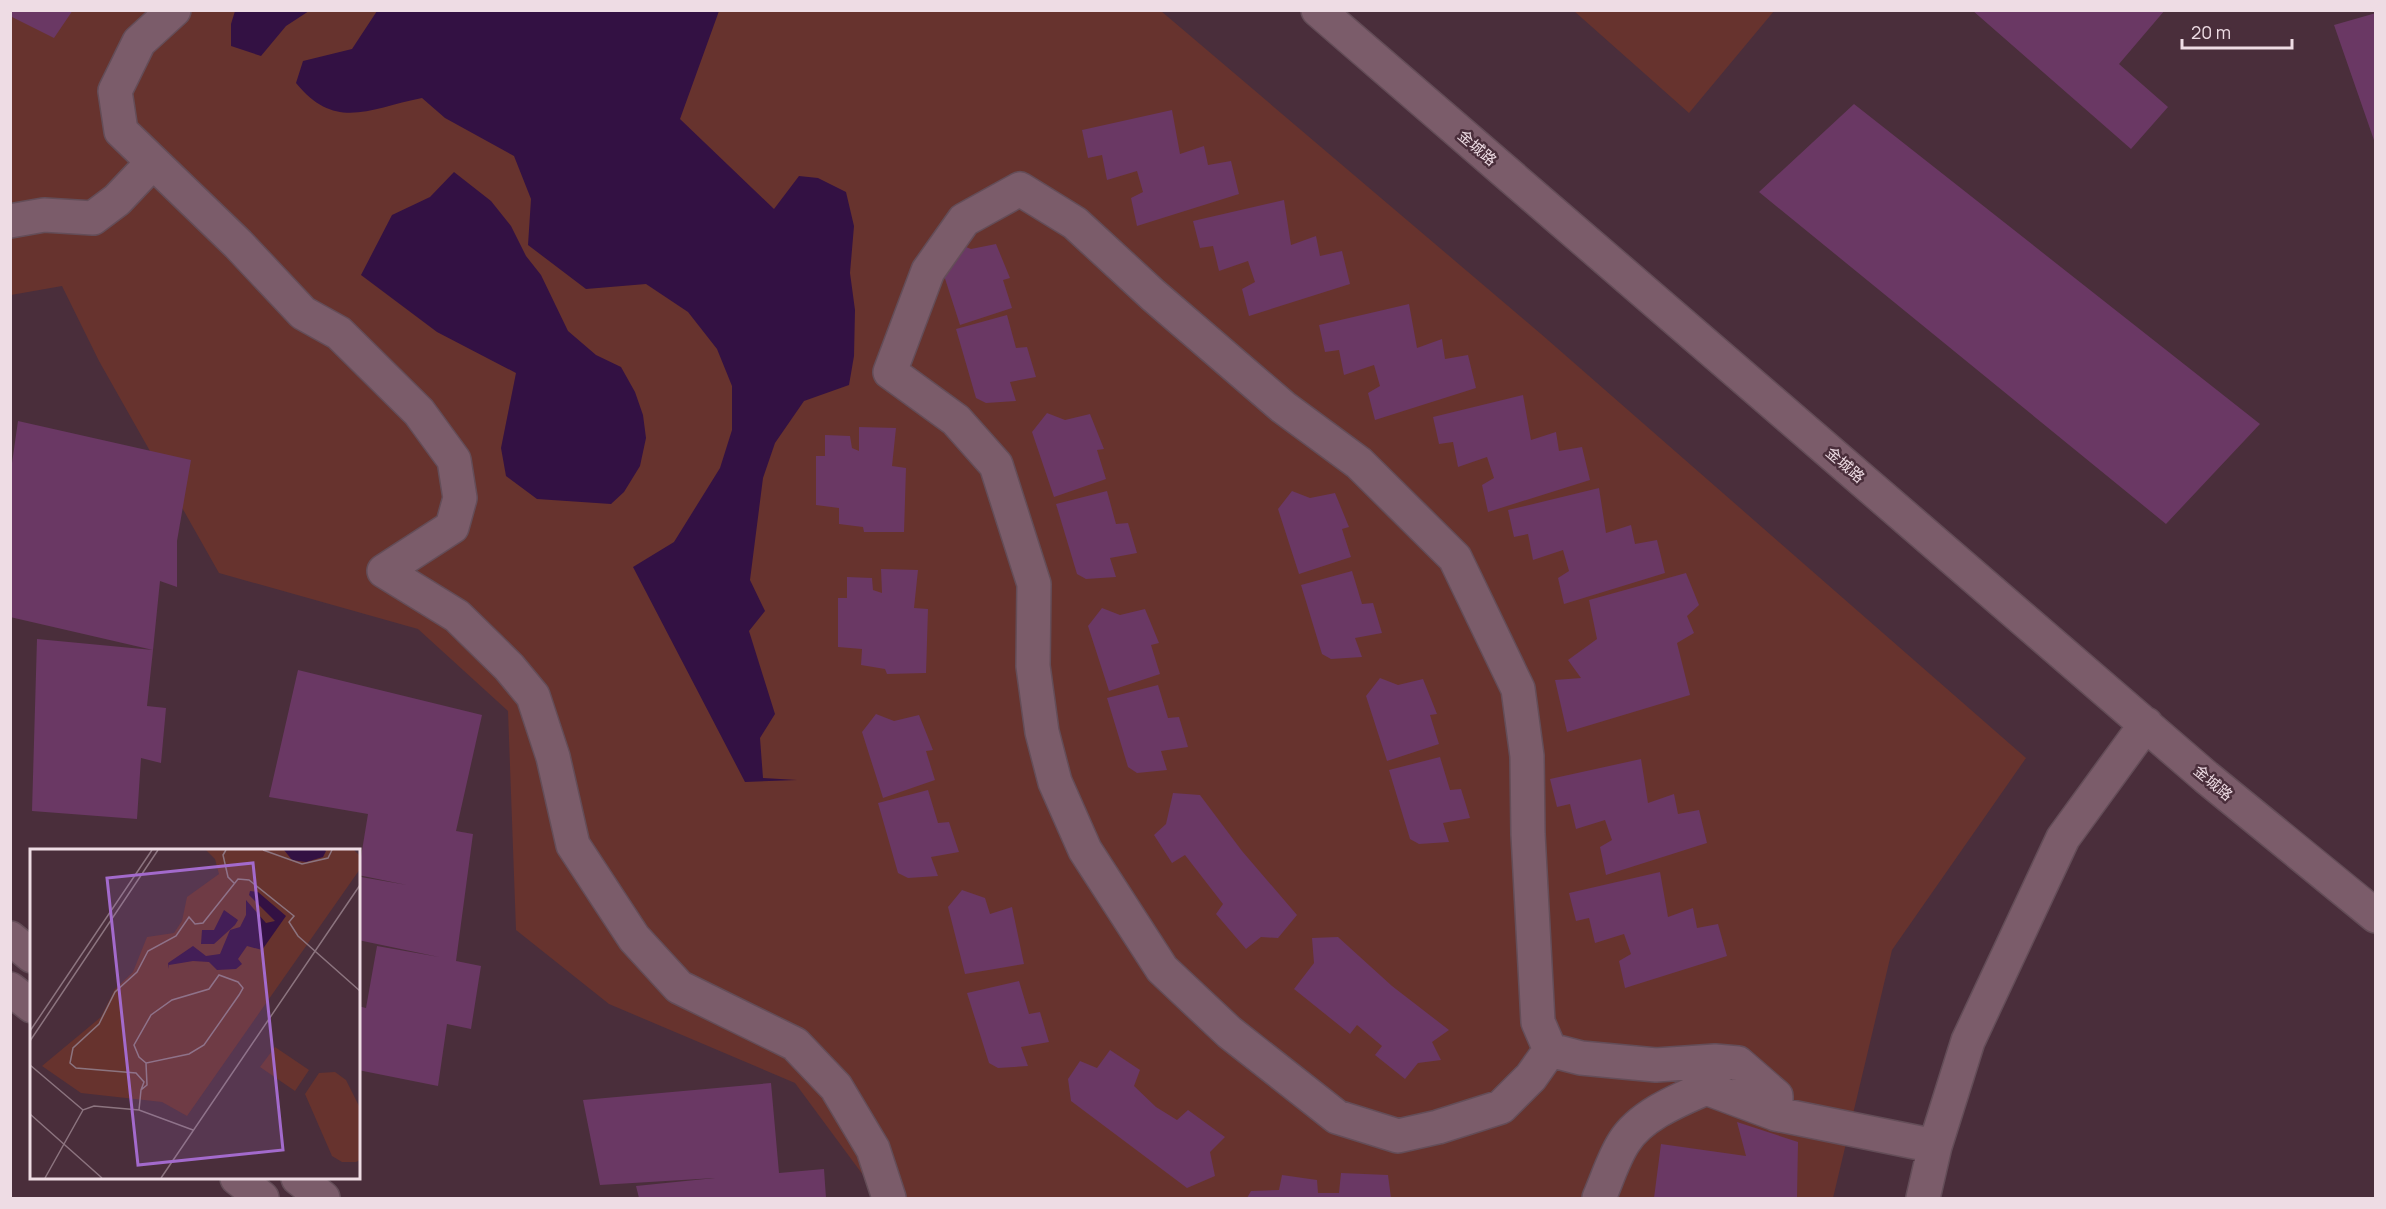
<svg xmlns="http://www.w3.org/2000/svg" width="2386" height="1209" font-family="Manrope,'Noto Sans SC',sans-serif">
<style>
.green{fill:#67332e}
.water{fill:#331143}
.building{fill:#6a3864}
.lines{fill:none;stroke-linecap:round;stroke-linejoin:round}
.minor-casing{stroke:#644d58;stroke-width:36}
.minor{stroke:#7b5c6a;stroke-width:33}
.labels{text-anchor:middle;stroke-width:5;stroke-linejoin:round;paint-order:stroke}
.street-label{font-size:15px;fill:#eedce4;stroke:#4a2e3b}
.inset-road{fill:none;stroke:#8c747f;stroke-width:1.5}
.view{fill:#a36acc;fill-opacity:0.15;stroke:#a36acc;stroke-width:3}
.inset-edge{fill:none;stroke:#eedce4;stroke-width:3}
</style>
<rect width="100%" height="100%" fill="#4a2e3b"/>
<!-- green -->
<path class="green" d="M11,11H1161L1541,334L2026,758L1892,950L1833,1198H880L795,1083L609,1004L516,930L508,711L418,629L219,573L99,361L62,286L11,295Z
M1574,11H1774L1689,113Z"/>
<!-- water -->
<path class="water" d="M235,11V10L309,11L286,26L261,56L231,46V24Z
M377,11H719L680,119L774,209L799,176L818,178L846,192L854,226L850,273L855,310L854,356L849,385L804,401L775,443L763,478L750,580L765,611L749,631L775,714L760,738L763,778L797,780L745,782L633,567L674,542L720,468L732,430V386L717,349L688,312L646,284L586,289L528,245L531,199L514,156L445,118L422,98C370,108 336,132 296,83L303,61L352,49Z
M454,172L491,201L511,226L526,256L541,275L568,331L596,355L621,367L635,392L643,415L646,438L640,466L624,492L611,504L537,499L506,476L501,448L516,373L437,332L361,275L392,215L430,197Z"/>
<!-- building -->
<path class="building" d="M10,10H73L54,38L10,16Z
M1972,10H2165L2119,64L2168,107L2131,149Z
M2376,13V143H2375L2334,25Z
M1854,104L2260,424L2166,524L1759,192Z
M1172,110L1180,154L1204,146L1208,165L1231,161L1239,194L1137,226L1131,198L1143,192L1137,171L1107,180L1102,155L1088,158L1082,130Z
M1284,200L1291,245L1316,236L1320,256L1342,251L1350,284L1249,316L1242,289L1255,282L1248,261L1219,271L1213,246L1200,248L1193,221Z
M953,242L971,249L996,244L1010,278L1003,280L1012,308L960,325L939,260Z
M1409,304L1417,348L1442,339L1445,359L1468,355L1476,388L1375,420L1368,393L1380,386L1374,365L1344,375L1339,350L1325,352L1319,325Z
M1007,315L1016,348L1027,347L1036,377L1010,382L1016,401L986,403L976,398L956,329Z
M1523,395L1531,440L1556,432L1559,451L1582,447L1590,480L1488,512L1482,485L1494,478L1487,457L1458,467L1453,442L1439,444L1433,417Z
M1047,413L1065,420L1090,414L1104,449L1097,450L1106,479L1054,497L1032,432Z
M18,421L191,460L177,541V587L160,581L153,650L10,617V477Z
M859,427L896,428L892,466L906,468L904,532H864L863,527L839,524V508L816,505V456H825V435L850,436L852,448L859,451Z
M1599,488L1606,533L1631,525L1635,544L1657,540L1665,573L1564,604L1558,578L1569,571L1563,550L1533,560L1528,534L1514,537L1508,510Z
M1107,491L1116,524L1128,523L1137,553L1110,558L1116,577L1086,579L1077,574L1056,504Z
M1292,491L1310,498L1335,493L1349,527L1342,529L1351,557L1299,574L1278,509Z
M881,569L918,570L914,608L928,609L926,673L887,674L885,669L861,665L862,649L838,647V598H847V577L872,578L873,590L882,593Z
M1352,571L1362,604L1373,603L1382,633L1355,638L1362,657L1331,659L1322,654L1301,585Z
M1686,573L1699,605L1687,616L1694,633L1677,643L1690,695L1567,732L1555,680L1581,678L1568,660L1597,639L1589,600Z
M1102,608L1120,615L1145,609L1159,643L1151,645L1160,674L1109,691L1088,626Z
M37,639L153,650L147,706L166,708L161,763L141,758L137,819L32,811Z
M298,670L482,715L456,831L473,834L456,961L481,966L471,1029L447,1024L438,1086L358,1070V1006L366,1008L377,946L439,957L358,940L361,877L407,885L358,875L368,814L269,797Z
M1380,678L1398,685L1423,679L1437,714L1430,715L1439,744L1387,761L1366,696Z
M1158,685L1168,718L1179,717L1188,747L1161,751L1167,770L1137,773L1128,767L1107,698Z
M876,714L894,721L919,715L933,750L926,751L935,780L883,798L862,732Z
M1440,757L1450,790L1461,789L1470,818L1443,823L1449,842L1419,844L1410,839L1389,770Z
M1641,759L1648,803L1674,794L1678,814L1699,810L1707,843L1606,875L1600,847L1612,840L1605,820L1576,829L1570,804L1557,807L1550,779Z
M928,790L938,823L949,822L959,852L931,857L938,876L908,878L898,873L878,803Z
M1173,793L1200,795L1242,851L1297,915L1278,938L1261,937L1246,949L1216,914L1223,904L1185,855L1172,863L1154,835L1166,824Z
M1660,872L1668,917L1693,908L1697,928L1718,924L1727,956L1625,988L1619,961L1631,954L1624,934L1595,943L1589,918L1576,921L1569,893Z
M962,890L985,898L990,914L1012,907L1024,964L965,974L948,907Z
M1338,937L1392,986L1449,1030L1432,1042L1441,1060L1418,1063L1405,1079L1375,1055L1382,1046L1357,1025L1350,1034L1294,989L1314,963L1312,938Z
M1019,981L1029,1014L1040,1012L1049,1042L1021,1047L1028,1066L998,1068L989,1063L967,993Z
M1110,1050L1140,1070L1134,1086L1156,1107L1177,1120L1188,1110L1225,1137L1210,1152L1215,1176L1187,1188L1071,1101L1068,1079L1080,1061L1097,1068Z
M771,1083L779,1173L824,1169L826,1198H639L636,1186L715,1178L600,1185L583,1100Z
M1737,1122L1798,1142L1797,1198H1654L1661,1144L1746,1156Z
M1341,1173L1388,1175L1391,1198H1247L1251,1191L1279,1190L1282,1175L1317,1180L1318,1193H1339Z"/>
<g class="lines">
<defs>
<path id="minor" d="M174,10L139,42L115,91L121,131L238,244L303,313L339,333L419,412L454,460L460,498L452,527L384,571L457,616L509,667L533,696L553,757L573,845L634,938L679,987L795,1044L836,1087L873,1149L889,1198
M1318,10L2206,777L2376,916
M10,221L44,215L93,218L117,200L153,162
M10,938L32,956
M10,989L32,1006
M1550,1050L1531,1077L1501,1107L1438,1127L1398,1136L1337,1117L1229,1032L1162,969L1085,850L1055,782L1042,732L1033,666L1034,584L996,465L956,420L890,372L928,271L964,220L1020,189L1075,223L1153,295L1283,407L1359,463L1455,558L1518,689L1527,756L1528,834L1538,1022L1550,1050L1581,1058L1656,1065L1715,1061L1738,1063L1776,1096V1114L1935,1146
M237,1178L262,1198
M298,1178L323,1198
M1599,1198C1607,1180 1613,1159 1624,1142C1641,1115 1679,1100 1706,1088L1776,1114
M1923,1198L1935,1146L1968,1041L2063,838L2146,724"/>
</defs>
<!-- minor casing -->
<use href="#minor" class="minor-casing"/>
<!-- minor -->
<use href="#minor" class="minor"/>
</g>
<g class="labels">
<!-- street labels -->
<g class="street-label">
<text transform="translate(1477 148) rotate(41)" y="5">金城路</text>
<text transform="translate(1845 465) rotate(41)" y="5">金城路</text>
<text transform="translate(2213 783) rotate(40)" y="5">金城路</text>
</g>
</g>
<!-- overview -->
<g transform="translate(30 849)">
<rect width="330" height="330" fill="#4a2e3b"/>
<path d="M176,1H324L330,7V20L157,267L132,253L51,244L12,217L71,168L85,140L103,123L117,88L144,84L152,72L157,48L189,25L185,10ZM245,198L279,221L265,242L230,218ZM305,223L316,231L330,259V311L326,313H312L302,307L275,245L289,224Z" fill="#67332e"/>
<path d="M254,1H295L296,2L293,8L276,13L262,11ZM220,42L228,43L256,67L232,101L217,97L208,110L212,115L206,120L187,121L179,113L163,112L139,116V120L138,114L163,97L176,107L190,105L200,81L210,78L216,66V51L236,74L245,72L219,46ZM194,61L208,71L205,76L184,95H171L172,81H184Z" fill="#331143"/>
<path class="inset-road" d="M196,1L193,6L198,28L205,35M233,1L272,15L298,9L302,1M0,182L122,1M0,192L128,1M0,216L53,261L64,257L109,261L163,281M111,241L114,233L106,224L46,219L40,214L43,199L69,175L85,143L107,123L118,102L146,87L159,68L165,75L173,74L208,30L219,31L264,67L259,73L268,87L330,142M109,261L111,241L117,236L116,214L159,205L174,196L209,146L213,139L208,133L189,126L179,140L142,151L121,166L104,196L109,208L116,214M0,265L72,329M15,329L53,261M131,329L330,36"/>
<path class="view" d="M223,14L253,301L108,316L77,29Z"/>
<rect width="330" height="330" class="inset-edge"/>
</g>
<!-- border -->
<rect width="2386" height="1209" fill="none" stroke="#eedce4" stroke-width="24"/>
<!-- scale -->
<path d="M2182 39v9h110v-9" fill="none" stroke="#eedce4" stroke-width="3"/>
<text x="2191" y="39" font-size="18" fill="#eedce4" stroke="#4a2e3b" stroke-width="4.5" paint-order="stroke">20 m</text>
</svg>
